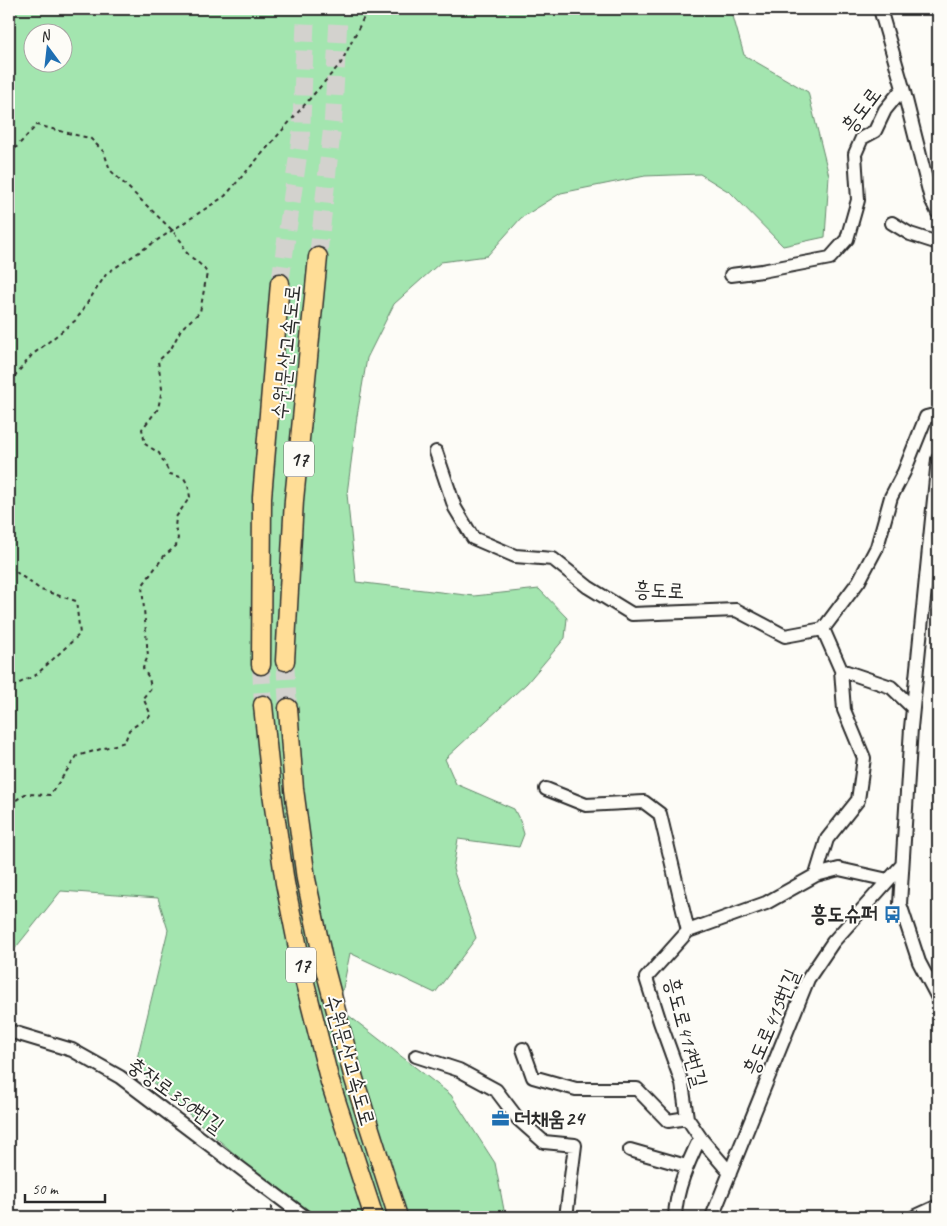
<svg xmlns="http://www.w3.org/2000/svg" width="947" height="1226" font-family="Caveat,'Poor Story',sans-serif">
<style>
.green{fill:#a3e5af;stroke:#67886d;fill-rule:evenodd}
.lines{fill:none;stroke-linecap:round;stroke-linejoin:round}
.highway-tunnel{stroke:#d3d2ce;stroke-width:18;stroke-dasharray:18 9;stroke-linecap:butt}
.minor-casing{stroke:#2b2b2b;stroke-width:16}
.highway-casing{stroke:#2b2b2b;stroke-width:21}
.path{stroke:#2b2b2b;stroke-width:2;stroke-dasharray:4 4;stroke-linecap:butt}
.minor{stroke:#fdfcf7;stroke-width:12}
.highway{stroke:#ffdd96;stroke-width:18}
.labels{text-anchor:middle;stroke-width:4;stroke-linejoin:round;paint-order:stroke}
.shield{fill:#fdfcf7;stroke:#6a6a68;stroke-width:1}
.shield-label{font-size:20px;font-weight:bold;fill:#2b2b2b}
.street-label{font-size:21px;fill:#2b2b2b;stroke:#fdfcf7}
.poi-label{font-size:21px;font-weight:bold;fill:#2b2b2b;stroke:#fdfcf7;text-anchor:end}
</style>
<rect width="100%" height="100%" fill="#fdfcf7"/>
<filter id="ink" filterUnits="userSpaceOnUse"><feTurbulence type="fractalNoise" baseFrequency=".02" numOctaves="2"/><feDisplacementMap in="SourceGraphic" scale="10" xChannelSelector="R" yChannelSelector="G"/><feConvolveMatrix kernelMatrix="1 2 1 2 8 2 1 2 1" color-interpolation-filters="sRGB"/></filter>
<g filter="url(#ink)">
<!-- green -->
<path class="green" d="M9,9H731L744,55L808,92L829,176L825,237L783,246L731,193L700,174L645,176L561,193L521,218L487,256L441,262L394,304L367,358L357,416L347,494L356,582L474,596L539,589L567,618L565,638L527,683L445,759L456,784L514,809L520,821L524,834L519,847L458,839L453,869L476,938L435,993L350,953L339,1008L451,1095L495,1163L504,1210L499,1217H307L135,1067L168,930L158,898L61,891L9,956ZM32,32H62V62H32Z"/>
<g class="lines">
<!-- highway-tunnel -->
<path class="highway-tunnel" d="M318,257L333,120L339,9
M280,283L301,135L306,9
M285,661L288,708
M261,665L263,705"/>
<defs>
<path id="minor" d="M880,9L903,88L931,199L938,213
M892,223L910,234L938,243
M731,275L762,271L830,258L847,239L858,200L855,154L862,138L875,131L885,110L903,88
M436,452L455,508L473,538L515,556L553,559L588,587L632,614L736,610L785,636L823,629L841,670L844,710L864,758L858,800L827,839L816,875L766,903L688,931L646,978L660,1022L682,1083L687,1118L702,1140L730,1173
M938,459L911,728L900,904L919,962L938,998
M823,629L859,581L877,547L891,497L904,472L926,417L938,414
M841,670L891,687L913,708
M546,789L586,805L644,802L660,814L688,931
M816,875L839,869L888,880
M9,1031L72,1050L120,1077L305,1217
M523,1049L533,1077L576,1089H637L668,1121L687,1118
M416,1056L459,1070L496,1090L518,1119L544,1142L575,1145L566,1217
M630,1150L686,1166
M675,1217C676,1189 688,1163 700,1138
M712,1217L808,979L833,942L902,865
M914,1217L938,1206"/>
<path id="highway" d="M285,661L294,500L318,257
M261,665L262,497L280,283
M263,705L272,793L285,883L305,983L330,1082L374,1217
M288,708L294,789L306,879L325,969L354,1079L398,1217"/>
</defs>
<!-- minor casing -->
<use href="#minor" class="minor-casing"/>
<!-- highway casing -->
<use href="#highway" class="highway-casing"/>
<!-- path -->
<path class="path" d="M9,155L37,125L80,136L90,138L104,152L110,170L172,230L184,245L183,248C189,258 201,262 207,273L200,312L181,329L171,349L158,361L162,389L158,409L142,429L145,444L159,453L170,474L184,478L188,485L190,497L176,517L175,528L178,538L176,546L164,556L142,586L148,656L143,668L149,678L151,688L143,698L151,715L129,730L125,742L77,756L50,795L25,794L9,805
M9,383L32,355L76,320L107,273L225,196L341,63L368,9
M9,567L41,590L76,601L80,634L36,675L9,688
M272,1206V1212L275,1217"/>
<!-- minor -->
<use href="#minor" class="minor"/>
<!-- highway -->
<use href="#highway" class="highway"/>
</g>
</g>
<!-- icons -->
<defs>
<symbol id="bus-bare" viewBox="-9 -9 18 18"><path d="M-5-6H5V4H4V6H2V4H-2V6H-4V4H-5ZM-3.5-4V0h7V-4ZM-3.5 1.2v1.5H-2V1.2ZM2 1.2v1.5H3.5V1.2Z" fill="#1f6fb2" stroke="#fdfcf7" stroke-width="2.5" paint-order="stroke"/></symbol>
<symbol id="office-bare" viewBox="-9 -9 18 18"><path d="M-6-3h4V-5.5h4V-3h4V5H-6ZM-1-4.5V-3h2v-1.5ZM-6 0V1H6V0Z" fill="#1f6fb2" stroke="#fdfcf7" stroke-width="2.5" paint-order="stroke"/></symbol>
</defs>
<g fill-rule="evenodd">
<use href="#bus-bare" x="880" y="902" width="25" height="25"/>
<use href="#office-bare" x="488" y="1106" width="25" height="25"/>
</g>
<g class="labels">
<!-- shield labels -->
<g class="shield">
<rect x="284" y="441.5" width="30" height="35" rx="4"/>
<rect x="286" y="947.5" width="30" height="35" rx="4"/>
</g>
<g class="shield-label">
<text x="299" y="466">17</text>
<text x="301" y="972">17</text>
</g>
<!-- street labels -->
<g class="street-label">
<text transform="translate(861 110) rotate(-53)" y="7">흥도로</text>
<text transform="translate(286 352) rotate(-84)" y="7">수원문산고속도로</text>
<text transform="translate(659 590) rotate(2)" y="7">흥도로</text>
<text transform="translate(771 1022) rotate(-67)" y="7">흥도로415번길</text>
<text transform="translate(686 1032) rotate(75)" y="7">흥도로417번길</text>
<text transform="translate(350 1060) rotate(74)" y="7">수원문산고속도로</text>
<text transform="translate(176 1095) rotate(36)" y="7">충장로350번길</text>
</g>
<!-- poi labels -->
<g class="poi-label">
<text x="878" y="921">흥도슈퍼</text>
<text x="514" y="1125" text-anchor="start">더채움24</text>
</g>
</g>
<!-- margin -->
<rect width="947" height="1226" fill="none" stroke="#fdfcf7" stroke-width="30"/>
<rect x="15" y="15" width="917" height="1196" fill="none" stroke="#2b2b2b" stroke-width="2" filter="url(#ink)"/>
<!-- north arrow -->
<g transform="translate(48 48) rotate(345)"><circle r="24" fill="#fdfcf7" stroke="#a9a8a5"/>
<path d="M0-4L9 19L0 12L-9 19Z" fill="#1f6fb2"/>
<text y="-8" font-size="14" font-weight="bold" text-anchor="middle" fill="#2b2b2b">N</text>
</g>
<!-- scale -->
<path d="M25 1194v8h80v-8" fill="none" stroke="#2b2b2b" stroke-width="2.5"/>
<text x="32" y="1194" font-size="15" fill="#2b2b2b" stroke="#fdfcf7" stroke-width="4" paint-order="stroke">50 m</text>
</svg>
